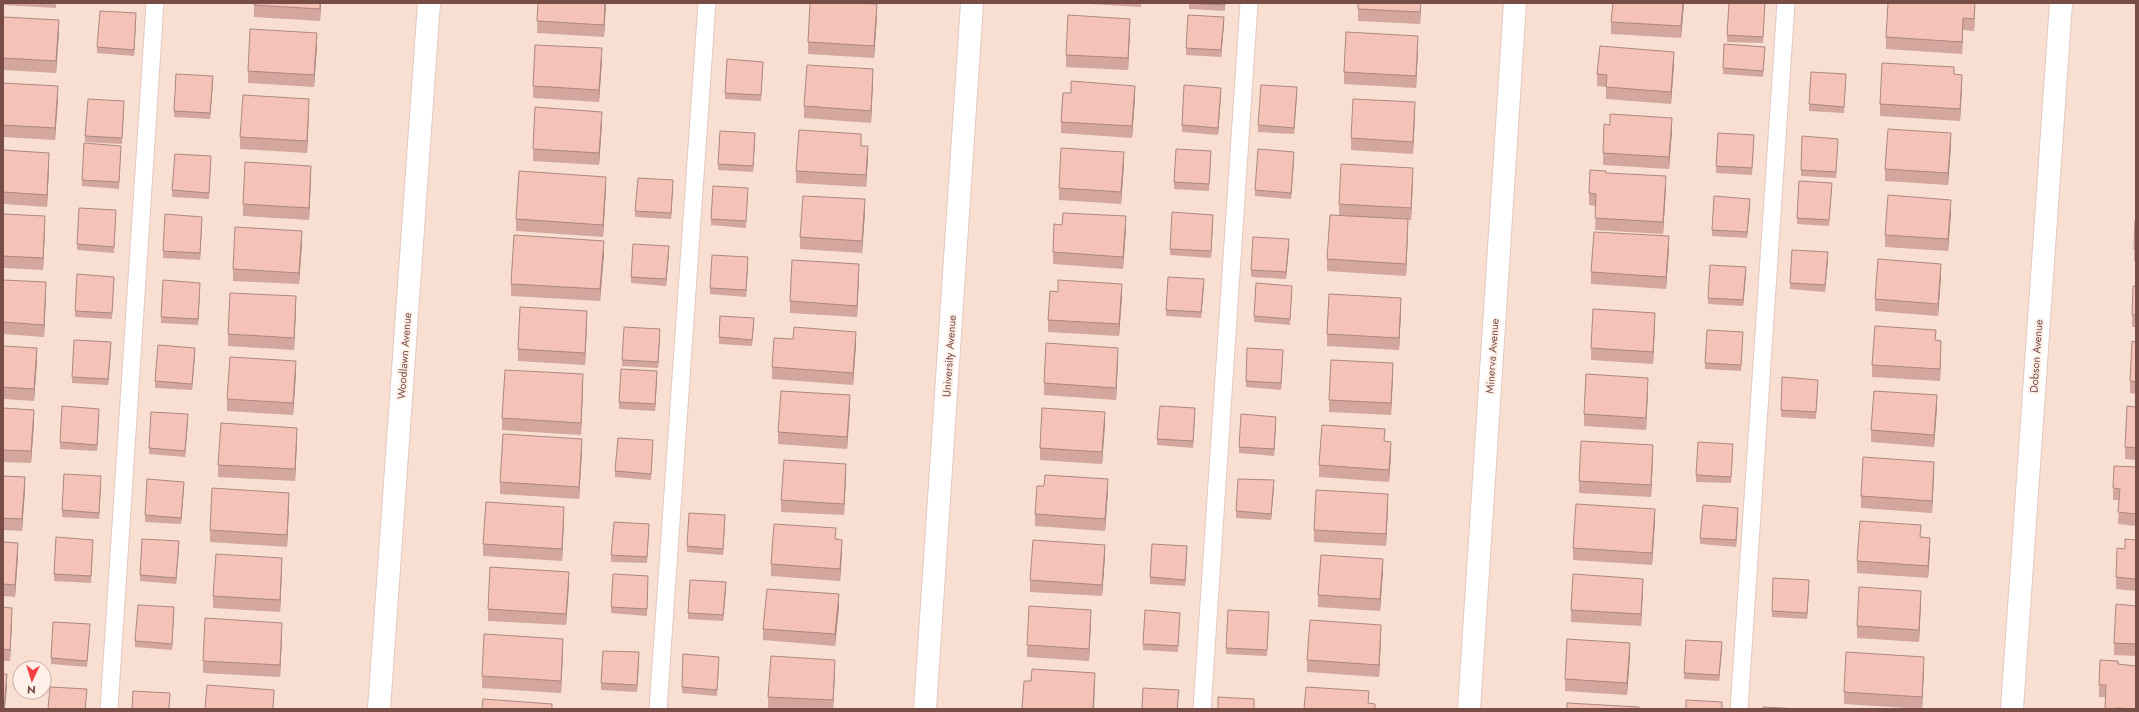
<svg xmlns="http://www.w3.org/2000/svg" width="2139" height="712" font-family="Jost,sans-serif">
<style>
.residential{fill:#f8dfd2;fill-rule:evenodd}
.lines{fill:none;stroke-linecap:round;stroke-linejoin:round}
.lane-casing{stroke:#e4c8bf;stroke-width:19}
.street-casing{stroke:#e4c8bf;stroke-width:24}
.lane{stroke:#fff;stroke-width:17}
.street{stroke:#fff;stroke-width:22}
.wall{fill:#d3a79d}
.shaded-wall{fill:#ac8880}
.building{fill:#f5c2b7;stroke:#ac8880}
.labels{text-anchor:middle;stroke-width:4;stroke-linejoin:round;paint-order:stroke}
.street-label{font-size:11px;fill:#774d46;stroke:#fff1e9}
</style>
<rect width="100%" height="100%" fill="#feece1"/>
<!-- residential -->
<path class="residential" d="M3,3H2136V709H3ZM20,668H44V692H20Z"/>
<g class="lines">
<defs>
<path id="lane" d="M109,709L155,3
M658,709L707,3
M1202,709L1249,3
M1739,709L1786,3"/>
<path id="street" d="M379,709L429,3
M925,709L972,3
M1469,709L1515,3
M2012,709L2061,3"/>
</defs>
<!-- lane casing -->
<use href="#lane" class="lane-casing"/>
<!-- street casing -->
<use href="#street" class="street-casing"/>
<!-- lane -->
<use href="#lane" class="lane"/>
<!-- street -->
<use href="#street" class="street"/>
</g>
<!-- wall -->
<path class="wall" d="M3,3H56V8L3,5Z
M254,3H321L320,21L254,17Z
M538,3H606L604,37L537,33Z
M1073,3H1141V7Z
M1189,3H1225V11L1189,9Z
M1421,3L1420,24L1358,21V9Z
M1684,3L1681,38L1611,34V22Z
M1765,3L1763,43L1727,42V35Z
M1975,10L1974,31L1963,30L1962,54L1886,49V37Z
M877,16L874,58L808,54V42Z
M3,17L59,32L56,73L3,70Z
M136,19L134,56L97,53V47Z
M1224,24L1221,57L1186,55V48Z
M1130,31L1128,70L1066,67V55Z
M317,45L314,87L248,83V71Z
M1418,48L1416,88L1344,84V72Z
M1765,53L1763,77L1723,74V68Z
M602,60L599,102L533,98V86Z
M1674,64L1671,104L1606,99V87L1597,86V74Z
M763,68L761,101L725,99V93Z
M1954,74L1962,87L1960,121L1880,116V104Z
M1846,80L1844,113L1809,111V104Z
M873,81L871,123L804,118V106Z
M213,82L210,119L174,117V111Z
M3,83L58,98L55,140L3,137Z
M1221,94L1218,135L1182,132V125Z
M1297,94L1294,134L1258,132V125Z
M1135,98L1132,138L1061,133V122Z
M124,107L122,144L85,142V136Z
M309,111L307,153L240,149V137Z
M1415,114L1413,154L1351,150V138Z
M602,123L599,165L533,161V149Z
M1672,130L1669,169L1603,165V153Z
M755,140L753,172L718,170V164Z
M1754,142L1752,175L1716,173V166Z
M1838,145L1836,178L1801,176V170Z
M1951,145L1948,185L1885,181V169Z
M861,146L868,158L866,187L796,183V171Z
M3,150L49,165L47,207L3,204Z
M121,152L119,189L82,186V180Z
M1211,158L1209,191L1174,189V182Z
M1294,159L1291,199L1255,196V190Z
M211,163L209,199L172,197V190Z
M1124,164L1121,204L1059,200V188Z
M1606,173L1666,188L1663,234L1595,230L1596,206L1589,205V193Z
M311,178L309,220L243,216V204Z
M1413,180L1411,220H1408V231L1406,276L1327,271V259L1339,216V204Z
M673,186L671,219L635,217V211Z
M606,188L603,237L516,231V219Z
M1832,189L1829,226L1797,224V218Z
M748,194L746,228L711,225V219Z
M1750,205L1747,238L1712,236V230Z
M865,211L862,253L800,249V237Z
M1951,212L1948,251L1885,247V235Z
M3,214L45,228L43,270L3,268Z
M116,217L114,253L77,250V244Z
M2136,220V261H2134V249Z
M1213,221L1211,258L1170,255V249Z
M202,223L200,260L163,258V251Z
M1126,228L1123,269L1053,264V252Z
M302,243L299,284L233,281V269Z
M1289,246L1286,279L1251,277V270Z
M1669,248L1666,289L1591,284V272Z
M669,252L666,286L631,283V277Z
M604,253L600,301L511,296V284Z
M1828,258L1825,292L1790,289V283Z
M748,263L746,297L710,294V288Z
M1746,274L1743,306L1708,304V298Z
M859,276L857,317L790,313V301Z
M1941,276L1938,316L1875,311V299Z
M3,280L46,294L44,337L3,334Z
M114,283L112,319L75,317V311Z
M1204,285L1201,318L1166,316V310Z
M2136,286V327H2132V315Z
M200,289L198,325L161,323V317Z
M1292,292L1290,325L1254,322V316Z
M1122,296L1119,336L1048,332V320Z
M296,308L294,350L228,346V334Z
M1401,310L1399,350L1327,346V334Z
M587,323L585,365L518,361V349Z
M754,324L752,346L719,344V337Z
M1655,325L1653,364L1591,360V348Z
M660,335L658,368L622,366V360Z
M1743,338L1741,371L1705,369V363Z
M1936,340L1941,353L1940,381L1872,377V365Z
M2136,342V394L2130,393V381Z
M856,344L853,385L772,379V367Z
M3,346L37,360L34,401L3,399Z
M111,349L108,385L72,383V377Z
M195,354L192,390L155,388V381Z
M1283,356L1281,390L1246,387V381Z
M1118,360L1116,400L1044,395V383Z
M296,373L293,415L227,411V399Z
M1393,375L1391,415L1329,412V400Z
M657,378L655,411L619,409V402Z
M583,386L581,435L502,430V418Z
M1818,386L1816,419L1781,417V410Z
M1648,390L1646,430L1584,426V414Z
M850,407L847,449L778,444V432Z
M1937,407L1934,447L1871,442V430Z
M2136,407V460L2125,459V447Z
M3,408L34,422L31,463L3,462Z
M1195,414L1193,448L1157,445V439Z
M99,415L97,451L60,449V442Z
M188,420L185,457L149,454V448Z
M1276,423L1274,456L1239,453V447Z
M1105,424L1102,464L1040,460V448Z
M297,440L295,481L218,477V465Z
M1385,441L1391,454L1389,482L1319,477V465Z
M653,446L651,480L615,477V471Z
M582,451L579,499L500,494V482Z
M1733,451L1731,483L1696,482V475Z
M1653,457L1651,497L1579,493V481Z
M2136,467V526L2118,524L2119,500H2113V488Z
M1934,474L1932,513L1861,508V496Z
M3,476L25,489L22,531L3,530Z
M846,476L844,515L781,512V500Z
M101,482L99,519L62,517V510Z
M1274,487L1271,520L1236,518V511Z
M184,488L181,524L145,522V515Z
M1108,491L1105,531L1035,526V514Z
M289,505L287,547L210,542V530Z
M1388,506L1386,546L1314,542V530Z
M1738,514L1736,547L1700,544V538Z
M564,519L562,561L483,556V544Z
M1655,521L1652,565L1573,560V548Z
M725,522L723,555L687,552V546Z
M649,531L647,563L611,562V555Z
M1921,537L1930,549L1928,578L1857,573V561Z
M836,540L842,552L840,581L771,576V564Z
M2136,540V591L2116,589V577L2125,549Z
M3,542L18,555L15,597L3,596Z
M93,546L91,583L54,581V574Z
M179,547L176,584L140,581V575Z
M1187,553L1185,586L1150,584V577Z
M1105,556L1102,596L1030,592V580Z
M282,570L280,612L213,608V596Z
M1383,571L1380,611L1318,607V595Z
M648,582L647,616L611,613V607Z
M569,584L566,625L488,621V609Z
M1809,587L1807,619L1772,617V611Z
M726,589L723,621L688,619V613Z
M1643,590L1641,626L1571,622V610Z
M1921,603L1919,642L1857,638V626Z
M839,606L835,646L763,640V629Z
M2136,606V656L2114,655V643Z
M3,607L12,620L10,661H3Z
M174,613L172,650L135,647V641Z
M1269,618L1267,656L1226,654V648Z
M1180,619L1178,652L1143,650V644Z
M1091,621L1089,661L1027,657V645Z
M90,630L87,667L51,664V658Z
M282,635L280,677L203,673V661Z
M1381,637L1379,677L1307,672V660Z
M1722,648L1719,681L1684,679V673Z
M563,651L561,693L482,688V676Z
M1630,655L1627,695L1565,691V679Z
M639,659L637,692L601,690V683Z
M719,663L717,696L682,693V687Z
M2118,664L2136,709H2105L2106,697H2099V685Z
M1924,669L1922,709L1844,704V692Z
M835,672L833,709L768,708V697Z"/>
<!-- shaded-wall -->
<path class="shaded-wall" d="M320,3H321L320,21Z
M605,3H606L604,37V25Z
M1421,3L1420,24V12Z
M1683,3H1684L1681,38V26Z
M1975,3V10L1974,31V19Z
M877,4V16L874,58V46Z
M136,13V19L134,56V50Z
M1224,17V24L1221,57V50Z
M1963,18V30L1962,54V42Z
M1130,19V31L1128,70V58Z
M59,20V32L56,73V61Z
M317,33V45L314,87V75Z
M1418,36V48L1416,88V76Z
M602,48V60L599,102V90Z
M1674,52V64L1671,104V92Z
M873,69V81L871,123V111Z
M1962,75V87L1960,121V109Z
M213,76V82L210,119V113Z
M58,86V98L55,140V128Z
M1135,86V98L1132,138V126Z
M1297,87V94L1294,134V128Z
M1221,88V94L1218,135V128Z
M309,99V111L307,153V141Z
M1415,102V114L1413,154V142Z
M602,112V123L599,165V153Z
M1672,118V130L1669,169V157Z
M755,133V140L753,172V166Z
M1951,133V145L1948,185V173Z
M868,146V158L866,187V175Z
M1124,152V164L1121,204V192Z
M1294,152V159L1291,199V193Z
M49,153V165L47,207V195Z
M311,166V178L309,220V208Z
M1413,168V180L1411,220V208Z
M1666,176V188L1663,234V222Z
M606,177V188L603,237V225Z
M673,180V186L671,219V213Z
M865,199V211L862,253V241Z
M1750,199V205L1747,238V232Z
M1951,200V212L1948,251V239Z
M1213,215V221L1211,258V251Z
M45,216V228L43,270V258Z
M1126,216V228L1123,269V257Z
M202,217V223L200,260V253Z
M1408,219V231L1406,276V264Z
M302,231V243L299,284V273Z
M1669,236V248L1666,289V277Z
M1289,239V246L1286,279V272Z
M604,241V253L600,301V289Z
M669,246V252L666,286V279Z
M1828,252V258L1825,292V285Z
M748,257V263L746,297V290Z
M859,264V276L857,317V306Z
M1941,264V276L1938,316V304Z
M1746,267V274L1743,306V300Z
M1204,279V285L1201,318V312Z
M46,282V294L44,337V325Z
M200,283V289L198,325V319Z
M1122,284V296L1119,336V324Z
M296,296V308L294,350V338Z
M1401,298V310L1399,350V338Z
M587,311V323L585,365V353Z
M1655,313V325L1653,364V352Z
M660,329V335L658,368V362Z
M856,332V344L853,385V373Z
M1941,341V353L1940,381V369Z
M111,342V349L108,385V379Z
M37,348V360L34,401V389Z
M195,348V354L192,390V384Z
M1118,348V360L1116,400V388Z
M1283,350V356L1281,390V383Z
M296,361V373L293,415V403Z
M1393,363V375L1391,415V403Z
M657,371V378L655,411V404Z
M583,374V386L581,435V423Z
M1648,378V390L1646,430V418Z
M850,395V407L847,449V437Z
M1937,395V407L1934,447V435Z
M1195,408V414L1193,448V441Z
M99,409V415L97,451V445Z
M34,410V422L31,463V451Z
M1105,412V424L1102,464V452Z
M188,414V420L185,457V451Z
M1276,417V423L1274,456V449Z
M297,428V440L295,481V469Z
M582,439V451L579,499V487Z
M1391,442V454L1389,482V470Z
M1653,445V457L1651,497V485Z
M1934,462V474L1932,513V501Z
M846,464V476L844,515V504Z
M101,476V482L99,519V513Z
M25,477V489L22,531V519Z
M1108,479V491L1105,531V519Z
M1274,480V487L1271,520V514Z
M184,482V488L181,524V518Z
M289,493V505L287,547V535Z
M1388,494V506L1386,546V534Z
M564,507V519L562,561V549Z
M1738,508V514L1736,547V540Z
M1655,509V521L1652,565V553Z
M725,515V522L723,555V549Z
M1930,538V549L1928,578V566Z
M842,540V552L840,581V569Z
M179,541V547L176,584V578Z
M18,543V555L15,597V585Z
M1105,545V556L1102,596V585Z
M1187,546V553L1185,586V580Z
M282,558V570L280,612V600Z
M1383,559V571L1380,611V599Z
M569,572V584L566,625V614Z
M1643,579V590L1641,626V614Z
M1809,580V587L1807,619V613Z
M726,582V589L723,621V615Z
M1921,591V603L1919,642V630Z
M839,594V606L835,646V634Z
M174,607V613L172,650V644Z
M12,608V620L10,661V650Z
M1091,610V621L1089,661V649Z
M282,623V635L280,677V665Z
M1381,625V637L1379,677V665Z
M563,639V651L561,693V681Z
M1722,642V648L1719,681V675Z
M1630,643V655L1627,695V683Z
M639,652V659L637,692V685Z
M1924,657V669L1922,709V697Z
M835,660V672L833,709V700Z
M1095,673V685L1094,709H1093Z
M7,674V686L5,709H4Z"/>
<!-- building -->
<path class="building" d="M254,3H320V9L254,5Z
M538,3H605L604,25L537,21Z
M810,3H855L877,4L874,46L808,42Z
M1189,3H1225V5Z
M1358,3H1421L1420,12L1358,9Z
M1613,3H1683L1681,26L1611,22Z
M1729,3H1765L1763,37L1727,35Z
M1888,3H1975L1974,19L1963,18L1962,42L1886,37Z
M100,11L136,13L134,50L97,47Z
M1068,15L1130,19L1128,58L1066,55Z
M1188,15L1224,17L1221,50L1186,48Z
M3,17L59,20L56,61L3,58Z
M250,29L317,33L314,75L248,71Z
M1346,32L1418,36L1416,76L1344,72Z
M1724,44L1765,47L1763,71L1723,68Z
M535,45L602,48L599,90L533,86Z
M1600,46L1674,52L1671,92L1606,87L1607,75L1597,74Z
M727,59L763,62L761,95L725,93Z
M1882,63L1954,67V74L1962,75L1960,109L1880,104Z
M807,65L873,69L871,111L804,106Z
M1811,72L1846,74L1844,107L1809,104Z
M176,74L213,76L210,113L174,111Z
M1071,81L1135,86L1132,126L1061,122L1063,93H1071Z
M3,83L58,86L55,128L3,125Z
M1184,85L1221,88L1218,128L1182,125Z
M1261,85L1297,87L1294,128L1258,125Z
M243,95L309,99L307,141L240,137Z
M88,99L124,101L122,138L85,136Z
M1353,99L1415,102L1413,142L1351,138Z
M535,107L602,112L599,153L533,149Z
M1610,114L1672,118L1669,157L1603,153L1604,124L1610,125Z
M1888,129L1951,133L1948,173L1885,169Z
M799,130L861,134V146H868L866,175L796,171Z
M720,131L755,133L753,166L718,164Z
M1718,133L1754,135L1752,168L1716,166Z
M1802,136L1838,139L1836,172L1801,170Z
M84,143L121,146L119,182L82,180Z
M1061,148L1124,152L1121,192L1059,188Z
M1176,149L1211,151L1209,184L1174,182Z
M1258,149L1294,152L1291,193L1255,190Z
M3,150L49,153L47,195L3,192Z
M175,154L211,156L209,193L172,190Z
M245,162L311,166L309,208L243,204Z
M1341,164L1413,168L1411,208L1339,204Z
M1590,170L1606,171V173L1666,176L1663,222L1595,218L1596,194L1589,193Z
M519,171L606,177L603,225L516,219Z
M638,178L673,180L671,213L635,211Z
M1799,181L1832,183L1829,220L1797,218Z
M713,186L748,188L746,221L711,219Z
M1888,195L1951,200L1948,239L1885,235Z
M803,196L865,199L862,241L800,237Z
M1714,196L1750,199L1747,232L1712,230Z
M79,208L116,210L114,247L77,244Z
M1172,212L1213,215L1211,251L1170,249Z
M1063,213L1126,216L1123,257L1053,252L1054,224L1062,225Z
M3,214L45,216L43,258L3,256Z
M165,214L202,217L200,253L163,251Z
M1330,215L1408,219L1406,264L1327,259Z
M2135,220H2136V249H2134Z
M235,227L302,231L299,273L233,269Z
M1594,232L1669,236L1666,277L1591,272Z
M514,235L604,241L600,289L511,284Z
M1253,237L1289,239L1286,272L1251,270Z
M633,244L669,246L666,279L631,277Z
M1792,250L1828,252L1825,285L1790,283Z
M712,255L748,257L746,290L710,288Z
M1878,259L1941,264L1938,304L1875,299Z
M792,260L859,264L857,306L790,301Z
M1710,265L1746,267L1743,300L1708,298Z
M77,274L114,277L112,313L75,311Z
M1168,277L1204,279L1201,312L1166,310Z
M3,280L46,282L44,325L3,322Z
M163,280L200,283L198,319L161,317Z
M1058,280L1122,284L1119,324L1048,320L1050,291L1058,292Z
M1256,283L1292,286L1290,319L1254,316Z
M2133,286H2136V315H2132Z
M230,293L296,296L294,338L228,334Z
M1329,294L1401,298L1399,338L1327,334Z
M520,307L587,311L585,353L518,349Z
M1593,309L1655,313L1653,352L1591,348Z
M720,316L754,318L752,340L719,337Z
M1875,326L1936,330L1935,340L1941,341L1940,369L1872,365Z
M624,327L660,329L658,362L622,360Z
M794,327L856,332L853,373L772,367L774,338L793,339Z
M1707,330L1743,332L1741,365L1705,363Z
M74,340L111,342L108,379L72,377Z
M2132,341L2136,342V382L2130,381Z
M1046,343L1118,348L1116,388L1044,383Z
M158,345L195,348L192,384L155,381Z
M3,346L37,348L34,389L3,387Z
M1247,348L1283,350L1281,383L1246,381Z
M230,357L296,361L293,403L227,399Z
M1331,360L1393,363L1391,403L1329,400Z
M621,369L657,371L655,404L619,402Z
M505,370L583,374L581,423L502,418Z
M1586,374L1648,378L1646,418L1584,414Z
M1782,377L1818,380L1816,412L1781,410Z
M781,391L850,395L847,437L778,432Z
M1874,391L1937,395L1934,435L1871,430Z
M62,406L99,409L97,445L60,442Z
M1160,406L1195,408L1193,441L1157,439Z
M2127,406L2136,407V448L2125,447Z
M3,408L34,410L31,451L3,450Z
M1042,408L1105,412L1102,452L1040,448Z
M151,412L188,414L185,451L149,448Z
M1241,414L1276,417L1274,449L1239,447Z
M221,423L297,428L295,469L218,465Z
M1322,425L1385,429L1384,441L1391,442L1389,470L1319,465Z
M503,434L582,439L579,487L500,482Z
M618,438L653,440L651,474L615,471Z
M1581,441L1653,445L1651,485L1579,481Z
M1698,442L1733,444L1731,477L1696,475Z
M1863,457L1934,462L1932,501L1861,496Z
M784,460L846,464L844,504L781,500Z
M2114,466L2136,467V514L2118,512L2120,489L2113,488Z
M64,474L101,476L99,513L62,510Z
M1045,475L1108,479L1105,519L1035,514L1037,486H1044Z
M3,476L25,477L22,519L3,518Z
M147,479L184,482L181,518L145,515Z
M1238,479L1274,480L1271,514L1236,511Z
M212,488L289,493L287,535L210,530Z
M1316,490L1388,494L1386,534L1314,530Z
M486,502L564,507L562,549L483,544Z
M1576,504L1655,509L1652,553L1573,548Z
M1703,505L1738,508L1736,540L1700,538Z
M689,513L725,515L723,549L687,546Z
M1860,521L1921,525L1920,537L1930,538L1928,566L1857,561Z
M614,522L649,524L647,557L611,555Z
M774,524L836,528L835,539L842,540L840,569L771,564Z
M56,537L93,540L91,576L54,574Z
M142,539L179,541L176,578L140,575Z
M2125,539L2136,540V579L2116,577L2117,548L2125,549Z
M1033,540L1105,545L1102,585L1030,580Z
M3,542L18,543L15,585L3,584Z
M1152,544L1187,546L1185,580L1150,577Z
M216,554L282,558L280,600L213,596Z
M1321,555L1383,559L1380,599L1318,595Z
M490,567L569,572L566,614L488,609Z
M613,574L648,576L647,609L611,607Z
M1573,574L1643,579L1641,614L1571,610Z
M1773,578L1809,580L1807,613L1772,611Z
M690,580L726,582L723,615L688,613Z
M1859,587L1921,591L1919,630L1857,626Z
M767,589L839,594L835,634L763,629Z
M2116,604L2136,606V644L2114,643Z
M138,605L174,607L172,644L135,641Z
M1029,606L1091,610L1089,649L1027,645Z
M3,607L12,608L10,650L3,649Z
M1145,610L1180,613L1178,646L1143,644Z
M1228,610L1269,612L1267,650L1226,648Z
M205,618L282,623L280,665L203,661Z
M1310,620L1381,625L1379,665L1307,660Z
M53,622L90,624L87,661L51,658Z
M484,634L563,639L561,681L482,676Z
M1567,639L1630,643L1627,683L1565,679Z
M1686,640L1722,642L1719,675L1684,673Z
M603,651L639,652L637,685L601,683Z
M1846,652L1924,657L1922,697L1844,692Z
M683,654L719,657L717,690L682,687Z
M771,656L835,660L833,700L768,697Z
M2100,660L2118,661V664L2136,666V709L2116,708V709H2105L2106,685H2099Z
M1032,669L1095,673L1093,709H1022L1024,681H1031Z
M3,674H7L4,709H3Z
M207,685L274,690L273,709H205Z
M50,687L87,689L85,709H48Z
M1306,687L1369,691L1368,703L1375,704V709H1304Z
M1143,688L1179,690L1177,709H1142Z
M133,691L170,693L169,709H132Z
M1218,697L1254,699V709H1218Z
M483,699L552,704V709H482Z
M1686,700L1722,702V709H1686Z
M1567,703L1639,707V709H1567Z
M1763,707L1799,709H1763Z"/>
<g class="labels">
<!-- street labels -->
<g class="street-label">
<text transform="translate(404 356) rotate(-86)" y="4">Woodlawn Avenue</text>
<text transform="translate(949 356) rotate(-86)" y="4">University Avenue</text>
<text transform="translate(1492 356) rotate(-86)" y="4">Minerva Avenue</text>
<text transform="translate(2036 356) rotate(-86)" y="4">Dobson Avenue</text>
</g>
</g>
<!-- border -->
<rect width="2139" height="712" fill="none" stroke="#774d46" stroke-width="8"/>
<!-- north arrow -->
<g transform="translate(32 680) rotate(184)"><circle r="19" fill="#fff1e9" stroke="#c9afa8"/>
<path d="M0-3L7 15L0 10L-7 15Z" fill="#f03f3e"/>
<text y="-6" font-size="11" font-weight="bold" text-anchor="middle" fill="#774d46">N</text>
</g>
</svg>
